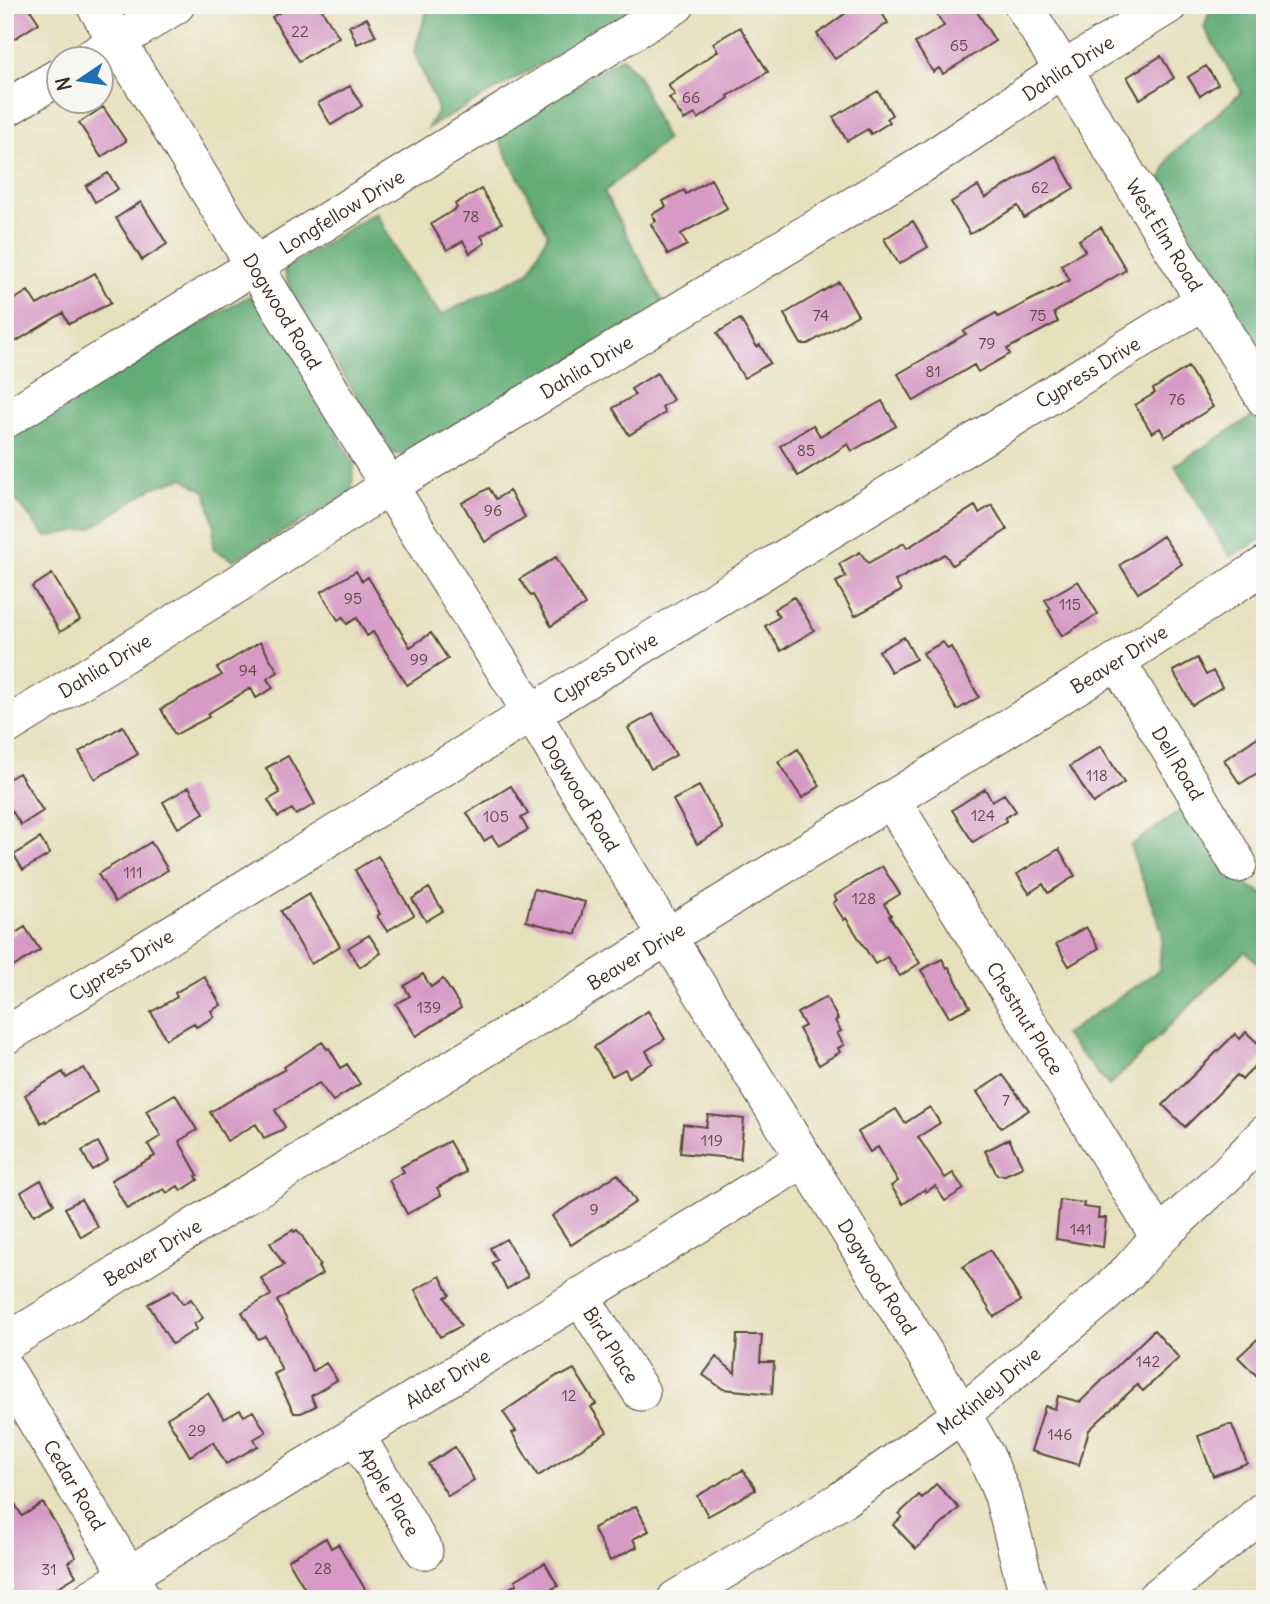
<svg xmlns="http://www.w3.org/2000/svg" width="1270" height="1604" font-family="Delius,sans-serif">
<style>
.forest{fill:#62ac74;stroke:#4e6b49;stroke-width:2}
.building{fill:#d69ac4}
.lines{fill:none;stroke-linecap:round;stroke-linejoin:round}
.minor-casing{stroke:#554536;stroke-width:39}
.minor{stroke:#fff;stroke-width:37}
.labels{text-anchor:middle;stroke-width:7;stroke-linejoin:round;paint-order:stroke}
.number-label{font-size:16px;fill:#624648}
.street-label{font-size:19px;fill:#3b2a1e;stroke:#f6f6f2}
</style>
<rect width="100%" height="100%" fill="#f6f6f2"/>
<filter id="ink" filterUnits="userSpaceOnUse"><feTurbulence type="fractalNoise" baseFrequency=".0143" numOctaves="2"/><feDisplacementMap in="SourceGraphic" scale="14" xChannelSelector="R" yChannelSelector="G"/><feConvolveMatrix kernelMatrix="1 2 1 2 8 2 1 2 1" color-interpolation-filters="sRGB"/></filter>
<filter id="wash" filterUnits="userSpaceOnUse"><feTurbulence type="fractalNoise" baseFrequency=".00686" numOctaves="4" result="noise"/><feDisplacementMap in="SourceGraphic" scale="28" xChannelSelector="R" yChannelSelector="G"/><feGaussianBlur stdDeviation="1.57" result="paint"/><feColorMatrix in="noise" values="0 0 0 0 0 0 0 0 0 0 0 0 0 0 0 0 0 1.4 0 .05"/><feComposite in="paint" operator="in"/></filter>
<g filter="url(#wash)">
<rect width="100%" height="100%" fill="#e7e0bd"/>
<!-- forest -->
<path class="forest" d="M429,5H645L428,128L438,109L414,52Z
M1212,5H1265V358L1159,183L1171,155L1242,92L1204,28Z
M622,57L638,75L666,140L604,192L664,304L411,456L392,453L290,290L284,269L376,212L404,265L441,315L529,272L548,234L496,134Z
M249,296L273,313L354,465L351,494L233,560L213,549L214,524L206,492L183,478L154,487L91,528L46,537L5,487V439Z
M1255,415L1265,432V537L1230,557L1175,465Z
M1186,807L1245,884L1265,895V970L1245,951L1109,1086L1064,1035L1159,970L1162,932L1130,846Z"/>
<g id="blocks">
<!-- building -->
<path class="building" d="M5,5H27L39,23L12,40L5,29Z
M292,5H319L339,37L299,61L272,17Z
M857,5H877L888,23L835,59L817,34Z
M931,5H973L995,41L943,74L939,68L933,72L915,43L944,26Z
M367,18L376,36L357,44L349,26Z
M740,27L768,72L728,96L729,98L698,119L695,114L684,120L669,98L675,95L668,85L718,51L713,43Z
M1161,56L1174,78L1140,99L1127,77Z
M1206,66L1218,84L1200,96L1188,77Z
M350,86L362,106L331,125L318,103Z
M878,91L892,115L887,118L890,122L871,134L868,129L847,141L833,117Z
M103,107L126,141L101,157L79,123Z
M1056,156L1074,188L1024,218L1018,206L970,234L951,202L978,186L985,198Z
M108,173L118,189L95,202L86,186Z
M711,179L727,208L681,234L687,245L668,255L651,224L656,221L652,214L666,207L663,201L684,190L686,194Z
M481,189L502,223L481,236L485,243L470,253L463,241L447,250L431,224L457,208L455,204Z
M141,202L167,244L142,260L116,218Z
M913,221L928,247L899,264L884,239Z
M1101,227L1126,270L1054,313L1058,322L1007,349L1010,354L978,372L974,365L914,401L898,374L966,334L964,331L996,313L998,317L1070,280L1061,265L1085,251L1079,240Z
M95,273L111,303L69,324L63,313L5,348V305L28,291L37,305Z
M839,282L858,315L808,344H801L784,314Z
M740,319L757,347L760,345L770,363L744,378L717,333Z
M1188,367L1213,407L1165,437L1160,428L1152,433L1135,405L1155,393L1153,389Z
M657,373L673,400L662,407L665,413L629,435L613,408L635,395L631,389Z
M882,401L896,426L852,451L848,444L798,476L780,446L813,425L820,436Z
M489,488L496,499L509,491L525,517L485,542L462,503Z
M992,505L1007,530L952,565L945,554L895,581L901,591L855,616L836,582L846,577L839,564L860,552L868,563L904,543L907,548L975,506L979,513Z
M1163,536L1182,564L1138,593L1120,565Z
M556,557L585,605L551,626L533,595L531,596L520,579Z
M356,571L362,581L368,577L410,647L431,633L448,659L407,685L373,632L367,636L357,618L347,624L343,617L338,620L321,592Z
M52,574L80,620L60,632L32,587Z
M1078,581L1098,614L1062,636L1048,611L1051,609L1045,600Z
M794,597L814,630L781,651L765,626L779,617L774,609Z
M904,637L916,659L891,672L879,651Z
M260,642L278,672L267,679L273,688L256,698L251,688L207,714L209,717L175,735L161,709L222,675L217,668Z
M943,642L948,649L951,647L979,697L957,710L923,653Z
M1197,658L1206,675L1213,671L1222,687L1192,705L1173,671Z
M653,714L676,755L651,769L628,728Z
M123,726L138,754L95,779L79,752Z
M1265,732V768L1240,784L1224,760Z
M1101,746L1124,783L1093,803L1070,766Z
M798,749L820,786L802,798L778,762Z
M288,756L315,804L296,815L292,809L278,817L268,800L280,793L266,768Z
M19,773L43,811L21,825L5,800V781Z
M511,786L528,814L521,818L528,830L499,846L492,836L484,841L467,813Z
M699,786L723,829L697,844L673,800Z
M189,787L204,813L178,828L163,802Z
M985,789L992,801L1004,794L1016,811L1005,818L1006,821L973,842L952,810Z
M40,838L50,854L23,870L14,855Z
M151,842L168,870L115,902L98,874Z
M1059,849L1075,876L1048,893L1043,884L1029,893L1017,874Z
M378,856L414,915L387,931L377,916L380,914L355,870Z
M882,866L900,894L884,904L891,915L889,916L920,963L900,976L887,957L875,964L846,918L844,920L833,903L837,900L834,896Z
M429,888L443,911L426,921L412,899Z
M534,889L585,902L576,934L526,921Z
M309,894L340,946L311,964L281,911Z
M25,927L40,950L5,972V940Z
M1086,927L1099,948L1069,966L1056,944Z
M369,935L381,953L360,967L348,948Z
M942,959L947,968L949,967L970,1007L949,1017L921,970Z
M423,974L431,987L443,979L461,1008L416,1036L396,1004L410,996L404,986Z
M204,976L221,1005L211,1011L214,1017L196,1027L194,1023L166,1039L151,1012L177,997L175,993Z
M826,997L838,1019L835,1021L841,1031L837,1033L844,1045L838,1048L840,1052L819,1065L799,1029L805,1026L797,1013Z
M648,1011L665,1039L646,1051L653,1063L629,1077L625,1069L612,1076L594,1047Z
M1246,1032L1265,1050V1054L1242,1080L1237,1075L1185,1127L1163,1105L1235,1034L1240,1039Z
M322,1042L327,1049L329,1048L341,1068L347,1064L360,1084L333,1101L319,1083L275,1110L285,1127L282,1130L264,1138L256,1124L227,1141L210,1112L285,1069L284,1067Z
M84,1068L98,1091L46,1122L45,1120L41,1123L25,1095L63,1072L66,1078Z
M1003,1075L1029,1110L1001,1128L977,1092Z
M175,1094L197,1130L179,1141L198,1175L196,1176L198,1180L181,1191L178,1186L167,1193L164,1189L127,1209L111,1180L155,1156L148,1144L161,1136L146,1111Z
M930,1107L940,1123L918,1137L945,1178L953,1173L964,1189L945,1201L935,1186L926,1192L925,1189L903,1204L891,1186L898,1181L878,1147L870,1152L858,1132L896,1109L905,1123Z
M708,1115L744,1119L740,1159L680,1153L683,1124L706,1127Z
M1009,1139L1023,1167L1005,1175H997L985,1151Z
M449,1141L466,1172L437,1188L441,1195L407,1214L389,1180L404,1172L401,1167Z
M98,1142L108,1160L92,1170L82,1151Z
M618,1174L636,1202L571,1245L552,1216Z
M41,1180L54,1204L34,1215L21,1192Z
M81,1199L98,1227L81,1237L65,1208Z
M1060,1200L1084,1203L1083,1207L1099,1209L1098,1218H1106L1103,1247L1056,1239Z
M293,1230L294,1232L297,1230L302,1236L320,1265L318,1267L322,1274L277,1301L313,1371L326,1363L337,1380L311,1396L316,1406L301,1413H294L274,1374L282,1370L265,1336L258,1339L242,1312L271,1295L261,1278L284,1265L270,1243Z
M506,1239L528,1276L507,1289L492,1263L497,1260L490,1248Z
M990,1250L1021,1301L994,1317L963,1267Z
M440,1276L450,1295L445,1297L461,1326L440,1337L415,1290Z
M174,1290L183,1304L191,1299L203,1318L194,1324L197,1329L172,1344L148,1304Z
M1154,1330L1179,1358L1143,1391L1137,1385L1089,1430L1079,1465L1031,1451L1045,1406L1055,1409L1058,1396L1080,1402Z
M1265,1332V1384L1238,1357Z
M737,1335H762L760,1362H774L772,1394L723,1389L703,1375L716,1357L735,1373Z
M574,1369L596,1404L591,1407L607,1432L538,1476L512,1433L516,1431L503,1412L558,1375H563Z
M208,1393L224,1419L240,1410L244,1416L253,1411L266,1432L254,1439L258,1446L226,1464L213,1442L190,1456L167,1418Z
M1227,1425H1232L1247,1463L1213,1476L1198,1436Z
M455,1447L474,1480L448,1496L428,1464Z
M743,1470L754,1486L755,1490L708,1516L697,1496Z
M936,1484L959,1508L916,1549L893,1525L902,1517L899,1514L919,1495L922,1498Z
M5,1486L22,1516L43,1503L76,1557L68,1562L76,1576L39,1599H12L5,1588Z
M636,1506L649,1531L633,1539L637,1547L610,1561L593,1528Z
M326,1538L331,1548L338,1544L371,1599H311L288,1560Z
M545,1563L558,1586L548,1591L552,1599H488L517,1584L515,1580Z"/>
</g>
</g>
<g filter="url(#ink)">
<use href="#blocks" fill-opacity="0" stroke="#554536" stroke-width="2"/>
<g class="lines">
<defs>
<g id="minor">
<path id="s1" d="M95,5L389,486L531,712L667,936L962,1414L986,1456L1003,1496L1029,1599"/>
<path id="s2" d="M1023,5L1265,399"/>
<path d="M88,60L176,5"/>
<path d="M5,109L60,76"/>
<path id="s3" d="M5,420L676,5"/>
<path id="s4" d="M1117,661L1238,864"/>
<path id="s5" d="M5,727L236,585L389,486L934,157L1063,70L1169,5"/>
<path id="s6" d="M891,799L1159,1237"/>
<path id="s7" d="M5,1036L1204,301"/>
<path id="s8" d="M580,1296L641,1392"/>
<path id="s9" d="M5,1343L1117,661L1265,565"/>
<path id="s10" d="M5,1369L143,1599"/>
<path id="s11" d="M356,1435L424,1551"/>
<path id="s12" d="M90,1599L804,1159"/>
<path id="s13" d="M676,1599L840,1501L962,1414L1104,1295L1130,1270L1159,1237L1229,1172L1265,1134"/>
<path d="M1155,1599L1244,1528L1265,1509"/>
</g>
</defs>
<!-- minor casing -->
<use href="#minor" class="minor-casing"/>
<!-- minor -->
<use href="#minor" class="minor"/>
</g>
</g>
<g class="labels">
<!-- number labels -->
<g class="number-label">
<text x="300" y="37">22</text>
<text x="959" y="51">65</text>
<text x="691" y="103">66</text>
<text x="1040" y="193">62</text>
<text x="471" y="222">78</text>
<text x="821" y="321">74</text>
<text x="1038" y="321">75</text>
<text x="987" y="349">79</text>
<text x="933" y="377">81</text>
<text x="1177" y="405">76</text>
<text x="806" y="456">85</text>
<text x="493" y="516">96</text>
<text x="353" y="604">95</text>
<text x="1070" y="610">115</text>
<text x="419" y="665">99</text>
<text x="248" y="676">94</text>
<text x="1097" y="781">118</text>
<text x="983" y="821">124</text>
<text x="496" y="822">105</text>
<text x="133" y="878">111</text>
<text x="864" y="904">128</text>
<text x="429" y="1013">139</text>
<text x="1006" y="1106">7</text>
<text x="712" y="1146">119</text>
<text x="594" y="1215">9</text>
<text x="1081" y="1235">141</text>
<text x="1148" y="1367">142</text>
<text x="569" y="1401">12</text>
<text x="197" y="1436">29</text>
<text x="1060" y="1440">146</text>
<text x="323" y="1574">28</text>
<text x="49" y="1575">31</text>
</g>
<!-- street labels -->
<g class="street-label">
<text dy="7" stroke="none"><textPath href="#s5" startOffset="1251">Dahlia Drive</textPath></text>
<text dy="7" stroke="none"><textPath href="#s3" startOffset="396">Longfellow Drive</textPath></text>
<text dy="7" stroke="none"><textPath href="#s2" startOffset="270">West Elm Road</textPath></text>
<text dy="7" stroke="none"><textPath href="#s1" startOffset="359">Dogwood Road</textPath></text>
<text dy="7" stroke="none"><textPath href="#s5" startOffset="684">Dahlia Drive</textPath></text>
<text dy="7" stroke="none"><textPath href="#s7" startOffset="1270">Cypress Drive</textPath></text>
<text dy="7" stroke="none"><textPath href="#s9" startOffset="1307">Beaver Drive</textPath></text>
<text dy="7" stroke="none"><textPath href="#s5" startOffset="117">Dahlia Drive</textPath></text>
<text dy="7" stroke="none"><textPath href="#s7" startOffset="704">Cypress Drive</textPath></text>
<text dy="7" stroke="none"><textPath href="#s4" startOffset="119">Dell Road</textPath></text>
<text dy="7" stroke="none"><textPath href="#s1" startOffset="926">Dogwood Road</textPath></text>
<text dy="7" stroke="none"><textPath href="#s9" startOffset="740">Beaver Drive</textPath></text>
<text dy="7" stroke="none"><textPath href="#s7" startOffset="136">Cypress Drive</textPath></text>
<text dy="7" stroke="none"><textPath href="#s6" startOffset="257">Chestnut Place</textPath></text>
<text dy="7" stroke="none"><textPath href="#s9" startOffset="173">Beaver Drive</textPath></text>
<text dy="7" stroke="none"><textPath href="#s1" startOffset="1493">Dogwood Road</textPath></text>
<text dy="7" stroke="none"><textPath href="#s8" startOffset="58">Bird Place</textPath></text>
<text dy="7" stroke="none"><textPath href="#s12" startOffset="420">Alder Drive</textPath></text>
<text dy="7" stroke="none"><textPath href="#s13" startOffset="376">McKinley Drive</textPath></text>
<text dy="7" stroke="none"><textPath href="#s10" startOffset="135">Cedar Road</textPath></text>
<text dy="7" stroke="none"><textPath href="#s11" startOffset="66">Apple Place</textPath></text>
</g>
</g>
<!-- margin -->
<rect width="1270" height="1604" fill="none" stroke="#f6f6f2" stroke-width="28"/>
<!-- north arrow -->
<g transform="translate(80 80) rotate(257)"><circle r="33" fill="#f6f6f2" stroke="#aba49d" stroke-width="2"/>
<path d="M0-5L12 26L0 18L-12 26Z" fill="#1f6fb2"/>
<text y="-10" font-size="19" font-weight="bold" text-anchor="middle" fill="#3b2a1e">N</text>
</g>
</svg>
